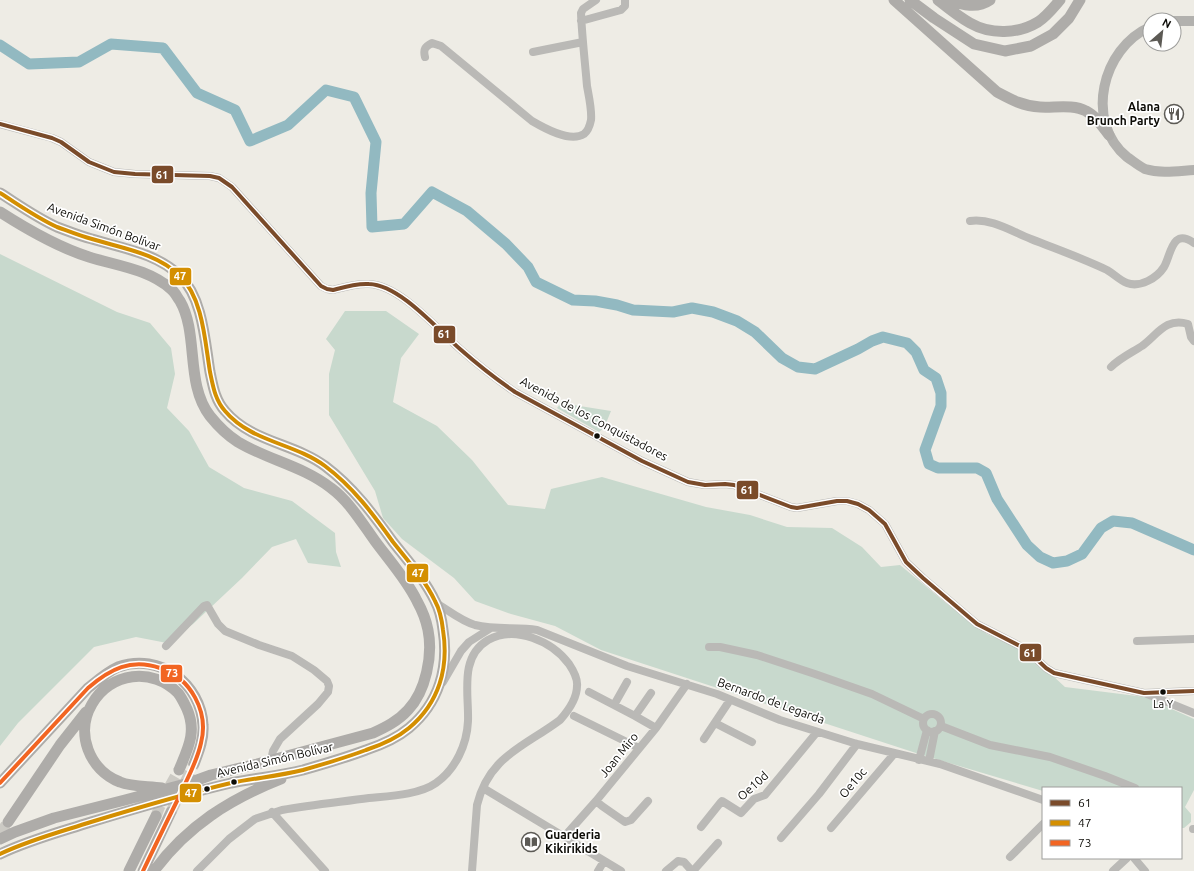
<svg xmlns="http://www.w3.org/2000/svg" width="1194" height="871" font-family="Ubuntu,sans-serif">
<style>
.green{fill:#c8d9cd}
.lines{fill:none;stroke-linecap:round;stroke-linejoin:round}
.river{stroke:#92b9c1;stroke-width:11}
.highway-tunnel{stroke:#cccac4;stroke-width:11;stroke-dasharray:11 5.5;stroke-linecap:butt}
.minor{stroke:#bab9b6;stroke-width:8}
.major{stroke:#b2b1ae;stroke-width:10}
.highway{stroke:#aeaca9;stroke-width:11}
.bus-1-casing{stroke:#fff;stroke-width:7}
.bus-2-casing{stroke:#fff;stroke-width:7}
.bus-3-casing{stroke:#fff;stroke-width:7}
.bus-1{stroke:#7a4b2a;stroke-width:4}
.bus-2{stroke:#d48f01;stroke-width:4}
.bus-3{stroke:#f26522;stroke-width:4}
.bus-dot{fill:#0d0c07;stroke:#fff;stroke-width:1.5}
.labels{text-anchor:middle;stroke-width:3.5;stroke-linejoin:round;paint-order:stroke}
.bus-label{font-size:11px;fill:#0d0c07;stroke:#fff}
.poi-label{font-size:12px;font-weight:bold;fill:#0d0c07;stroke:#fff;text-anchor:end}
.street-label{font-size:12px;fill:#0d0c07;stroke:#fff}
.line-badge{stroke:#fff;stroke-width:1.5}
.badge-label{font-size:11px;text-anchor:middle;font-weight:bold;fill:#fff}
</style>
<rect width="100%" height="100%" fill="#eeece5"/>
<!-- green -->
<path class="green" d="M0,254L117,312L150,323L171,348L175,374L167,408L189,431L209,467L244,488L292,501L335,533L336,552L341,567L308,563L296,539L272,547L242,578L193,624L167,643L136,637L94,647L18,723L0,746Z
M345,311H386L419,334L401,358L393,402L437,426L472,460L508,505L545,509L551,489L602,477L706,507L750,515L787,527L832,528L862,547L881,567L900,565L946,603L987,634L1027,652L1065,687L1145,697L1194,719V790L1185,807L1191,814V822L1184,828H1181V788H1043V791L919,754L601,650L555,626L511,614L475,601L454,578L402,539L383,518L375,491L329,415V374L335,350L326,339Z
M561,403L611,411L604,428L599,432L557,408Z"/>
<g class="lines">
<!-- river -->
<path class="river" d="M0,45L29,64L79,62L111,44L163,48L197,93L235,110L250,141L288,125L326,90L354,97L376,142L371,193L372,227L404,224L432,192L467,211L506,244L528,267L536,282L573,300L595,301L617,305L633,310L673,312L692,308L713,312L737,321L755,332L782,358L798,367L815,369L858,349L872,341L883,337L907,343L916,352L924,370L936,378L941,393V406L925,450L929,464L938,468H977L986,473L997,499L1027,545L1040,557L1053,563L1067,561L1082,554L1101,528L1113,521L1132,523L1194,550"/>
<!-- highway-tunnel -->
<path class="highway-tunnel" d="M171,812L194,764
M156,816L163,798L179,770
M0,834L8,822"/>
<!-- minor -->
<path class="minor" d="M581,21L621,10L625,6V0
M533,52L583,42
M425,57C423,49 425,47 432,43L441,46L532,121C544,128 570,143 584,134C588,131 590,125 591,120C592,110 589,97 587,86C585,62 582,37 581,13L583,9L596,0
M0,124L52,138L61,142L89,162L114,172L135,174L210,176L219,178L232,187L321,286L327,289L333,290C344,287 357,283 369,284C400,285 437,329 460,349C477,364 496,379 515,392L642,461L688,482L705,485L725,484L734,485L791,507L797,508L837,501H847L858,504L869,510L885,524L906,562L923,578L977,624L1026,649L1046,668L1054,673L1144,693L1194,691
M970,221C991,218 1011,231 1031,239C1056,249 1082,258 1107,270C1114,274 1119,280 1127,283C1140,288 1157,278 1164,267C1171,255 1172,227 1194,243
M1111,367C1120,358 1131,353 1142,346C1157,335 1166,317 1188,324L1191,337L1194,341
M436,603C448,610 461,621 475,625C495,630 517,627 537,630L627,666L717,694L780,720L857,744L940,764L1043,800
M1137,641L1194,639
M166,646L204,606L207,605L218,624L225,631L259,645L292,656L314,670L327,681L329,686L328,692L318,704L280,739L273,751L271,760
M709,647H720L757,655L815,674L872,694L924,719
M443,682L461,651L469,642L491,628
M589,692L635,716L656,728
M1147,694L1194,713
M614,705L627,682
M923 723a9 9 0 1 1 18 0a9 9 0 1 1-18 0Z
M574,716L639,748
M635,716L651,693
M715,723L752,742
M941,726L990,745L1050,757L1105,776L1135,788
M704,739L730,700
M919,760L927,730
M929,761L935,731
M483,788L621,871
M596,801L602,806L625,822L631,820L648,801
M272,812L325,871
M701,827L721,802L722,801L741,813L754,799L765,795L817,732
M831,828L894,754
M1193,829H1194
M564,837L596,801L656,728L687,684
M781,838L819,794L857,744
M1010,857L1043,824
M1134,858L1145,871
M197,871L229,839L255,819L282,810C311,805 340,802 369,798C389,796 419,795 436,783C456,769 467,744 468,721C469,694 459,657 488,640C515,625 552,641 569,664C573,670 578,678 577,686C577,698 568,711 560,720C524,747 489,756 477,805L472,871
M598,871L604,861
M666,871L678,861L684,862L692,871
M693,871L718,843
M1113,871L1127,858"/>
<!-- major -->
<path class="major" d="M1174,21H1194
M1150,27C1102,48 1084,122 1127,157C1133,161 1139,166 1145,169C1161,174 1178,171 1194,170"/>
<!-- highway -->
<path class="highway" d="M894,0L997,92C1012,100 1023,106 1040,107C1054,108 1073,104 1086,111C1096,116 1103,127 1109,135
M910,0L934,18L974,44L1005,51L1031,46L1053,34L1069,18L1080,0
M938,0C948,8 959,17 970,23C991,35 1018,34 1038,22C1047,16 1053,8 1060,0
M948,0C963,5 977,9 990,0
M0,193C19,205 37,218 57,227C68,231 80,236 92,239C121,248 157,253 180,276C203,298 205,342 210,372C213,386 215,400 225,411C251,442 294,443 325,466C353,487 373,514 393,542C408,561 425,580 435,601C440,610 442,621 443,630C449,668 439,703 409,728C397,738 381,745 366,750C345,758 324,764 303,770C279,776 255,778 231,783C184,794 137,808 91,822C60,832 29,840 0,854
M0,212C28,230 57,247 89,257C118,266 148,269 171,289C175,292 177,297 180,301C199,334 185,384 210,416C218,426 227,435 238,442C268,460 303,466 331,488C349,501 362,523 375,541C389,560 407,580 417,601C422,610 426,620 428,630C433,655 426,691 408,710C398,721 386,727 373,733L257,764L211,775L189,783L125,800L54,818L15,832L0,839
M0,783L88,688C98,680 107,672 118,667C160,652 201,684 203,725C204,739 199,751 194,764
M162,788C148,786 132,787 120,782C89,770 75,733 92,704C110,672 153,667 178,693C182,698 184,703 187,709C197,732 188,748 179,770
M8,822L60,745L86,712
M129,871L156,816
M143,871L171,812
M154,871C187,826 230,799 281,779"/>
<defs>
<path id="bus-1" d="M0,124L52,138L61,142L89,162L114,172L135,174L210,176L219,178L232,187L321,286L327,289L333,290C344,287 357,283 369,284C400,285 437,329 460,349C477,364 496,379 515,392L642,461L688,482L705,485L725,484L734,485L791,507L797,508L837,501H847L858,504L869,510L885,524L906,562L923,578L977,624L1026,649L1046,668L1054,673L1144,693L1194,691"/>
<path id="bus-2" d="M0,193C19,205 37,218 57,227C68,231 80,236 92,239C121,248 157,253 180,276C203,298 205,342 210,372C213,386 215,400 225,411C251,442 294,443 325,466C353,487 373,514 393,542C408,561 425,580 435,601C440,610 442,621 443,630C449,668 439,703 409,728C397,738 381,745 366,750C345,758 324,764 303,770C279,776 255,778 231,783C184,794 137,808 91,822C60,832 29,840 0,854"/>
<path id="bus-3" d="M0,783L88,688C110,669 131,658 160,668C191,678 209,712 201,743C197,762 187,779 179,797C167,821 155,846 143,871"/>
</defs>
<!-- bus-1 casing -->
<use href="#bus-1" class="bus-1-casing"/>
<!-- bus-2 casing -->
<use href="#bus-2" class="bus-2-casing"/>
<!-- bus-3 casing -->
<use href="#bus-3" class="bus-3-casing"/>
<!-- bus-1 -->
<use href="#bus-1" class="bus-1"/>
<!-- bus-2 -->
<use href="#bus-2" class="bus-2"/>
<!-- bus-3 -->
<use href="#bus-3" class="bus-3"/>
</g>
<!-- icons -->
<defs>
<symbol id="restaurant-ring" viewBox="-11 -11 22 22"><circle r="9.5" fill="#fff" stroke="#5c5a55" stroke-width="1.5"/><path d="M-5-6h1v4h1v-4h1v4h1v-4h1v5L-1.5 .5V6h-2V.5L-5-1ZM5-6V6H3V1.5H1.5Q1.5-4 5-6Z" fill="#5c5a55"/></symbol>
<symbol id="library-ring" viewBox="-11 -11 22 22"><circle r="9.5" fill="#fff" stroke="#5c5a55" stroke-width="1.5"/><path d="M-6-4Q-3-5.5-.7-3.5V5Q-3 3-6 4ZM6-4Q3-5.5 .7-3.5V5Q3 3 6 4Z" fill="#5c5a55"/></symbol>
</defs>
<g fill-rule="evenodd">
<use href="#restaurant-ring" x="1163" y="103" width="22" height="22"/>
<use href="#library-ring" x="520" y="831" width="22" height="22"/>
</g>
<!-- markers -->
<g class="bus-dot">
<circle cx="597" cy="436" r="3.5"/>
<circle cx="1163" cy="692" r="3.5"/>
<circle cx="234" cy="782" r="3.5"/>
<circle cx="207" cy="789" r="3.5"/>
</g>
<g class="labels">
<!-- bus labels -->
<g class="bus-label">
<text x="1163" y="708">La Y</text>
</g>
<!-- poi labels -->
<g class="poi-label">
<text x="1160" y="111">Alana<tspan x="1160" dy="14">Brunch Party</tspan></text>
<text x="545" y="839" text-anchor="start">Guarderia<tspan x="545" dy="14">Kikirikids</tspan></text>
</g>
<!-- street labels -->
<g class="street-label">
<text transform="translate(104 227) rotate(20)" y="4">Avenida Simón Bolívar</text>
<text transform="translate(594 419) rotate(28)" y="4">Avenida de los Conquistadores</text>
<text transform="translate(771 701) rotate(20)" y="4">Bernardo de Legarda</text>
<text transform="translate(619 755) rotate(-51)" y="4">Joan Miro</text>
<text transform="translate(275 760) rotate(-13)" y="4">Avenida Simón Bolívar</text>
<text transform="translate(853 783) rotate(-50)" y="4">Oe10c</text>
<text transform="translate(753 786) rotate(-42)" y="4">Oe10d</text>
</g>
</g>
<g class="line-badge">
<rect x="151" y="165" width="23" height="19" rx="4" fill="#7a4b2a"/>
<rect x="169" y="267" width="23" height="19" rx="4" fill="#d48f01"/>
<rect x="433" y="325" width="23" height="19" rx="4" fill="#7a4b2a"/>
<rect x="736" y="480" width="23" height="20" rx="4" fill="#7a4b2a"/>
<rect x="406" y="563" width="23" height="20" rx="4" fill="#d48f01"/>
<rect x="1019" y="643" width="23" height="19" rx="4" fill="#7a4b2a"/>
<rect x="160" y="664" width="23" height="19" rx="4" fill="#f26522"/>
<rect x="179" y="783" width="23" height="20" rx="4" fill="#d48f01"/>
</g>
<g class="badge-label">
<text x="162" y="179">61</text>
<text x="180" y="280">47</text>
<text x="444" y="338">61</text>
<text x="747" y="494">61</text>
<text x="418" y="577">47</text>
<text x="1030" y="657">61</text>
<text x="172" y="677">73</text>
<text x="191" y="797">47</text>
</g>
<!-- legend -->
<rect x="1042" y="787" width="140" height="72" fill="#ffffff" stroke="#9e9e9c"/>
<rect x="1050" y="800" width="20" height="6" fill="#7a4b2a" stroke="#9e9e9c"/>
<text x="1078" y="807" font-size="12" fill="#0d0c07">61</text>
<rect x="1050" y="820" width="20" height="6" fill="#d48f01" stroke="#9e9e9c"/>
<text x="1078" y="827" font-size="12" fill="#0d0c07">47</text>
<rect x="1050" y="840" width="20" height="6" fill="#f26522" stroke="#9e9e9c"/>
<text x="1078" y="847" font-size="12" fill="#0d0c07">73</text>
<!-- north arrow -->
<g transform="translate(1162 32) rotate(28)"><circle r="19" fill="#ffffff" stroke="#9e9e9c"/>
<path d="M0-3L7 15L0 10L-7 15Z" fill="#5c5a55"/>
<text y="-6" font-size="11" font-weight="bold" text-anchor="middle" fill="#0d0c07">N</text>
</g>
</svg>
